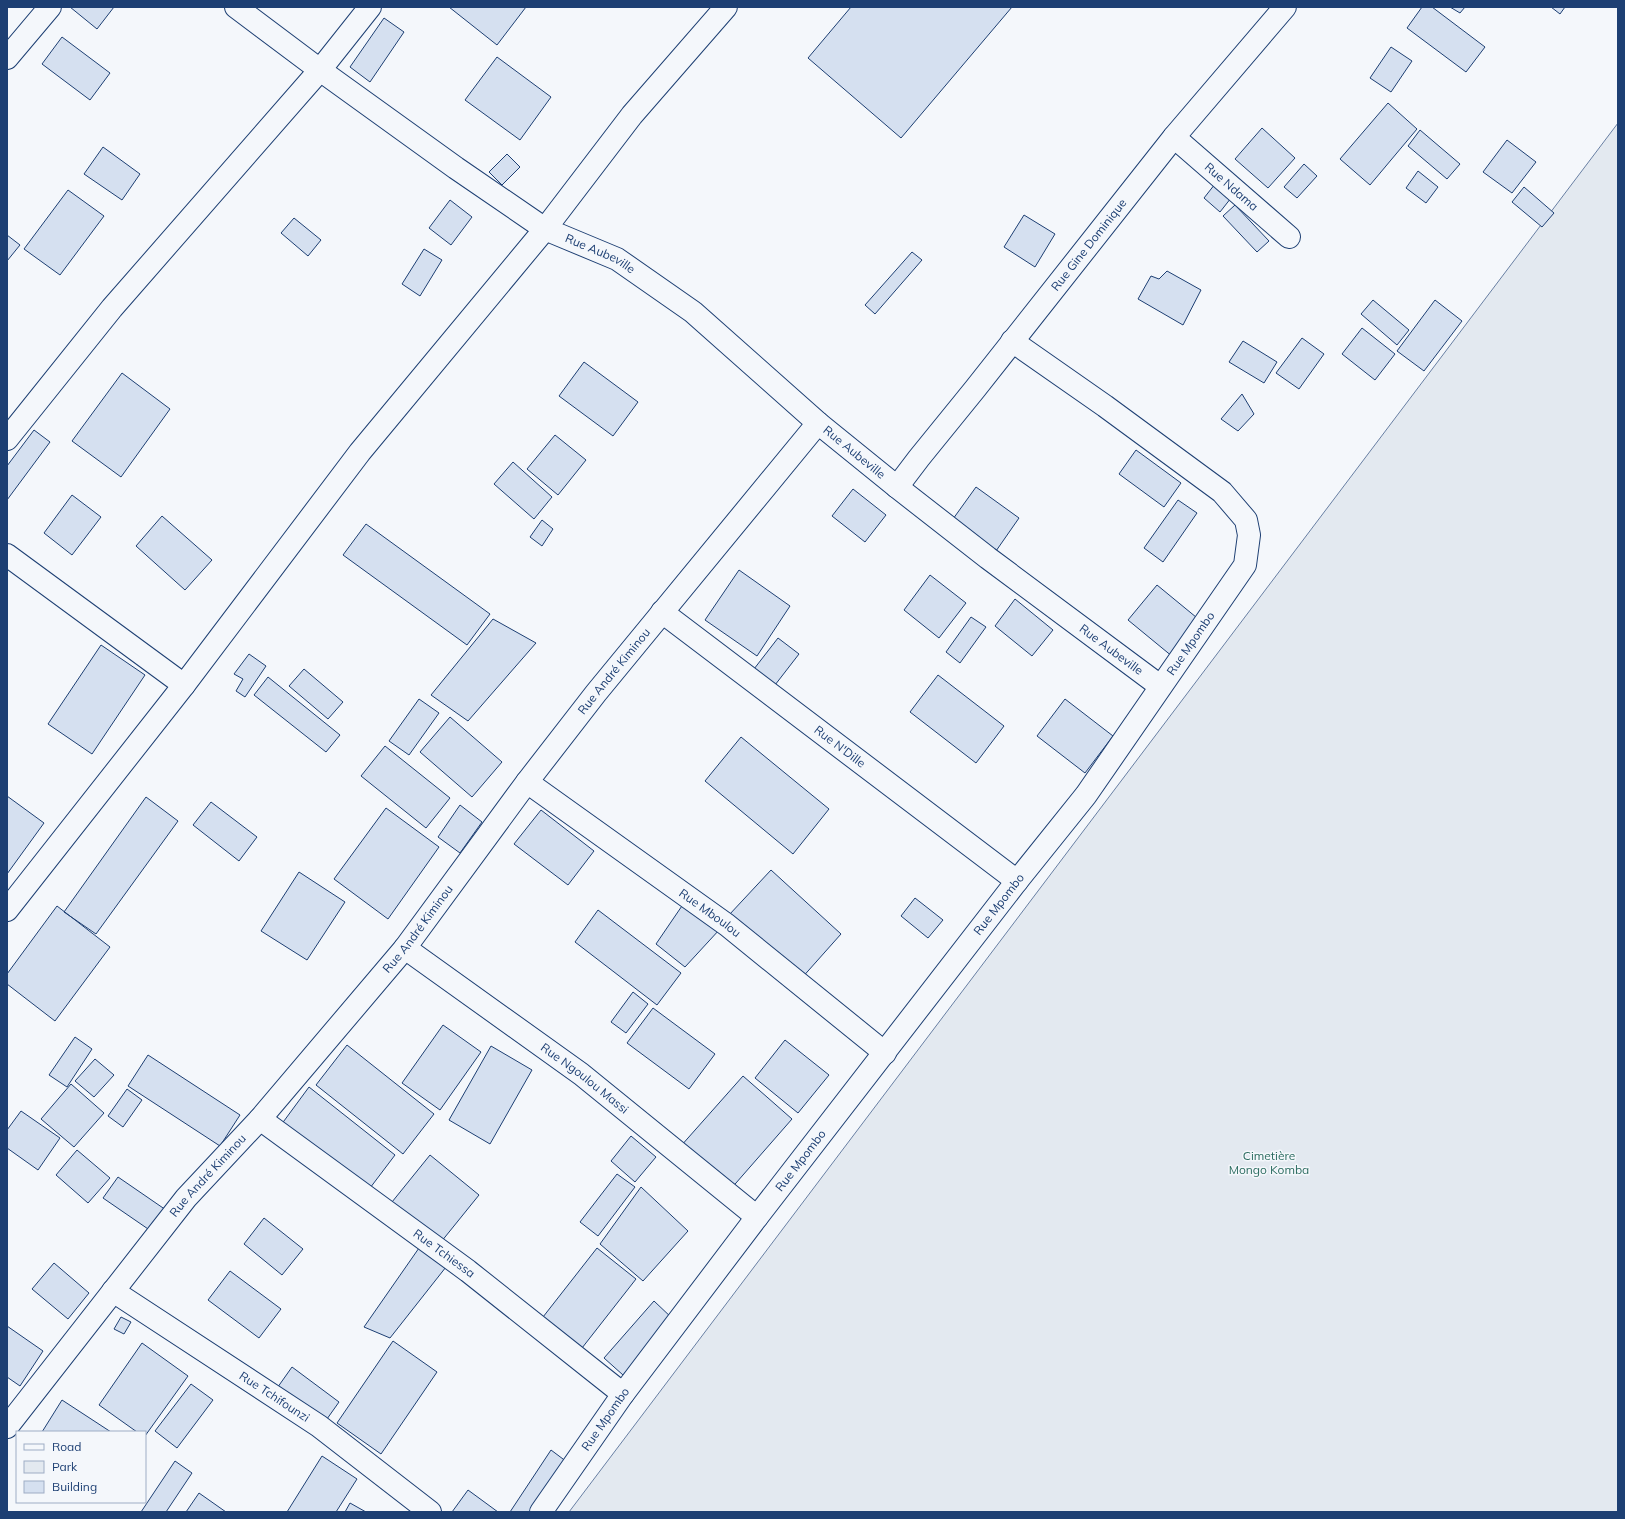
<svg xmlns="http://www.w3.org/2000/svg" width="1625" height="1519" font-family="Mulish,sans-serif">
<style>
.green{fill:#e3e9f0;stroke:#687fa3}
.building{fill:#d5e0f0;stroke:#1d3f73}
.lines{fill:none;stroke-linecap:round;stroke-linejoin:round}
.minor-casing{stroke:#1d3f73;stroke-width:24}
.minor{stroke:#f4f7fb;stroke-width:22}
.labels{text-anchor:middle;stroke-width:3;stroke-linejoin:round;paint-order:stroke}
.street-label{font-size:12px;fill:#1d3f73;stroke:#f4f7fb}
.park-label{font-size:12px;fill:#2c6c60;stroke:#f4f7fb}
</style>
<rect width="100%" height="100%" fill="#f4f7fb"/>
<!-- green -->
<path class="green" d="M1618,123V1512H569Z"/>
<!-- building -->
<path class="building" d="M70,7H114L97,29Z
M449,7H526L497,45Z
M851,7H1012L901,138L808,58Z
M1422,7H1432L1485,47L1466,72L1407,28Z
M1450,7H1465L1460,13Z
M1551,7H1565L1560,14Z
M384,18L404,32L370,82L350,67Z
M62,37L110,73L90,100L42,64Z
M1391,47L1412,61L1391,92L1370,78Z
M497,57L551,97L520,140L465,100Z
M1388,103L1417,129L1370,185L1340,159Z
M1262,128L1295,158L1268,188L1235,159Z
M1420,130L1460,164L1447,179L1408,146Z
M1507,140L1536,162L1512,193L1483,172Z
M103,147L140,174L122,200L84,174Z
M507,154L520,167L502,185L489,172Z
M1304,164L1317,176L1297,198L1284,187Z
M1418,171L1438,187L1426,203L1406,188Z
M1215,184L1231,198L1220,212L1204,198Z
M1524,187L1554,213L1542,227L1512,202Z
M68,190L104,216L60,275L24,249Z
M450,200L472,217L451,245L429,228Z
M1235,205L1269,241L1257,252L1223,216Z
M1024,215L1055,234L1035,267L1004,247Z
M294,218L321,240L308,256L281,233Z
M7,235L20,245L7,261Z
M424,249L442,260L420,296L402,284Z
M912,252L922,260L875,314L865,305Z
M1167,271L1201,290L1183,325L1138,299L1151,276L1159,279Z
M1373,300L1409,330L1397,345L1361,314Z
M1435,300L1462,321L1424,371L1397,351Z
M1362,328L1395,354L1375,380L1342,354Z
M1302,338L1324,354L1299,389L1276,373Z
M1243,341L1277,362L1264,383L1229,362Z
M584,362L638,402L613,436L559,396Z
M122,373L170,409L121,477L72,441Z
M1242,394L1254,414L1238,431L1221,419Z
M34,430L50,442L7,500V466Z
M555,435L586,460L558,495L527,469Z
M1136,450L1181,483L1164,507L1119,474Z
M513,462L552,497L534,519L494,484Z
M976,487L1019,518L996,551L953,519Z
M853,489L886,515L865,542L832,516Z
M72,495L101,517L72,555L44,533Z
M1178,500L1197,513L1163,562L1144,548Z
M162,516L212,560L185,590L136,546Z
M542,520L553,529L542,546L530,537Z
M366,524L490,614L467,645L343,555Z
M739,570L790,606L757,656L705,620Z
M930,575L966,603L939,638L904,610Z
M1157,585L1202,622L1173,657L1128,620Z
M1015,599L1053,630L1032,656L995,626Z
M971,617L986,627L960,663L946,652Z
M493,619L536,643L468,721L431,695Z
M778,638L799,654L775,685L754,669Z
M101,645L145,675L92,754L48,724Z
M249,654L266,666L245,697L236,691L243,679L234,674Z
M304,669L343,702L328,719L289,686Z
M938,675L1004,726L976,763L910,712Z
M268,677L340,735L326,752L254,695Z
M419,699L439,713L409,755L389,741Z
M1065,699L1113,736L1085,773L1037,736Z
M450,717L502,762L472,797L420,752Z
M741,737L829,809L793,854L705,781Z
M385,746L450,798L426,828L361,776Z
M7,796L44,823L7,874Z
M146,797L178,821L96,934L64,912Z
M211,802L257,837L239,861L193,825Z
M460,805L482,822L460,853L438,837Z
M386,808L439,847L388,919L334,879Z
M541,810L594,851L568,885L514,844Z
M771,870L841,934L800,980L729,915Z
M299,872L345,902L307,960L261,931Z
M915,898L943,920L928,938L901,916Z
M686,900L720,929L685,967L656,944Z
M57,906L110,947L55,1021L7,984V974Z
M598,910L681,973L657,1005L575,942Z
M633,992L648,1004L626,1033L611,1022Z
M653,1008L715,1054L689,1089L627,1043Z
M443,1025L481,1052L440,1110L402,1083Z
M75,1037L92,1049L67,1087L49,1075Z
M785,1040L829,1075L798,1113L755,1078Z
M347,1045L434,1114L403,1154L316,1085Z
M491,1046L532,1070L490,1144L449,1120Z
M148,1055L240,1115L220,1146L128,1086Z
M95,1059L114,1075L94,1097L75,1081Z
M743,1076L792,1119L729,1191L680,1147Z
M71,1084L104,1113L74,1147L41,1119Z
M309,1087L395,1155L367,1192L281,1125Z
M127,1089L142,1100L123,1127L108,1116Z
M21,1111L60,1138L38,1170L7,1148V1130Z
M631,1136L656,1157L635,1182L611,1161Z
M77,1150L110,1178L88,1203L56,1175Z
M430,1155L479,1195L441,1242L392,1202Z
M617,1174L635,1187L598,1236L580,1222Z
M118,1177L166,1210L151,1231L103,1198Z
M641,1187L688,1231L643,1281L600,1244Z
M264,1218L303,1249L282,1275L244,1244Z
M419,1248L446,1267L390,1338L364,1327Z
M597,1248L636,1279L582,1348L543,1317Z
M54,1263L89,1293L68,1319L32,1289Z
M230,1271L281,1309L259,1338L208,1300Z
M654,1301L673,1319L623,1375L604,1358Z
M121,1317L131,1322L124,1334L114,1329Z
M7,1326L43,1351L20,1386L7,1377Z
M393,1341L437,1372L381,1454L337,1423Z
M142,1343L188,1376L145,1436V1432H137L99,1405Z
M292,1367L339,1402L322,1426L275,1391Z
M191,1384L213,1400L177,1448L155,1431Z
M62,1400L111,1432H42Z
M551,1450L567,1462L531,1512H510Z
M322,1456L357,1479L336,1512H287Z
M175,1461L192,1473L166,1512H141Z
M468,1490L498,1512H452Z
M199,1493L226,1512H186Z
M350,1503L366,1512H345Z"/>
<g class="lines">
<defs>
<g id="minor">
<path id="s1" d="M236,7L320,70L456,168L545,229L617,259L693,312L818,423L897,487L988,558L1160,686"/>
<path d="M7,58L50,7"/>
<path id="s2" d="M1174,137L1289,237"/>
<path d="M7,439L112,308L320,70L370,7"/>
<path id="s3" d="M897,487L919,458L975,389L1174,137L1285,7"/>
<path d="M7,555L184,685"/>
<path id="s4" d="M662,612L1017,881"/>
<path id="s5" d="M527,782L727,925L885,1053"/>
<path d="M7,910L184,685L360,452L545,229L632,115L726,7"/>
<path id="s6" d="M405,948L581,1074L757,1217"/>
<path id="s7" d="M260,1119L468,1271L623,1394"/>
<path id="s8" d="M113,1291L319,1426L430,1512"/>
<path id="s9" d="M7,1427L186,1198L260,1119L405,948L527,782L596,693L818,423"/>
<path id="s10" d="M541,1512L623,1394L757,1217L1017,881L1086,795L1245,565L1249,535L1246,520L1222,492L1105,406L1012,341"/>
</g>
</defs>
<!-- minor casing -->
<use href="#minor" class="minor-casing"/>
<!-- minor -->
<use href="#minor" class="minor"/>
</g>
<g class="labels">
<!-- street labels -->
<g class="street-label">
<text dy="4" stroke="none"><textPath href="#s2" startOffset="76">Rue Ndama</textPath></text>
<text dy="4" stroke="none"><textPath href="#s3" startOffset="309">Rue Gine Dominique</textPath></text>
<text dy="4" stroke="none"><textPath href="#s1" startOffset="441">Rue Aubeville</textPath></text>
<text dy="4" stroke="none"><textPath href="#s1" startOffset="765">Rue Aubeville</textPath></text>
<text dy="4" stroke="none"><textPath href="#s10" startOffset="1085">Rue Mpombo</textPath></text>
<text dy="4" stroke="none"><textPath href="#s1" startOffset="1089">Rue Aubeville</textPath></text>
<text dy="4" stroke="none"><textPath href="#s9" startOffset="970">Rue André Kiminou</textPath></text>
<text dy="4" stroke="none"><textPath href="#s4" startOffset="223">Rue N'Dille</textPath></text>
<text dy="4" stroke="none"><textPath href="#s10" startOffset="761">Rue Mpombo</textPath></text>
<text dy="4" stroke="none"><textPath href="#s5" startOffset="225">Rue Mboulou</textPath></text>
<text dy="4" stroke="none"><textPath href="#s9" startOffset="646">Rue André Kiminou</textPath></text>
<text dy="4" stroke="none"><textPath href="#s6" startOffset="222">Rue Ngoulou Massi</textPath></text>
<text dy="4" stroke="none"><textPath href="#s10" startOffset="437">Rue Mpombo</textPath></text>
<text dy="4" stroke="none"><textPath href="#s9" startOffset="322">Rue André Kiminou</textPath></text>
<text dy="4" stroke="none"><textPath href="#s7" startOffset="228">Rue Tchiessa</textPath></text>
<text dy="4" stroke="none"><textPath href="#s8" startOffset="193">Rue Tchifounzi</textPath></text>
<text dy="4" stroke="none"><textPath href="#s10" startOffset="113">Rue Mpombo</textPath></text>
</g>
<!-- park labels -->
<g class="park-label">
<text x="1269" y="1160">Cimetière<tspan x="1269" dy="14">Mongo Komba</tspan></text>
</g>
</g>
<!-- border -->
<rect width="1625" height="1519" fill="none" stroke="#1d3f73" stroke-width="16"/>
<!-- legend -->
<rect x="16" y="1431" width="130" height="72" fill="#f4f7fb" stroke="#9eadc5"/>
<rect x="24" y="1444" width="20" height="6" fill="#f4f7fb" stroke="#9eadc5"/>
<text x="52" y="1451" font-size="12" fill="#1d3f73">Road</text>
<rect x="24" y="1461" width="20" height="12" fill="#e3e9f0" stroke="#9eadc5"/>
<text x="52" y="1471" font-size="12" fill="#1d3f73">Park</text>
<rect x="24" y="1481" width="20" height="12" fill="#d5e0f0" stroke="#9eadc5"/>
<text x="52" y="1491" font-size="12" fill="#1d3f73">Building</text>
</svg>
